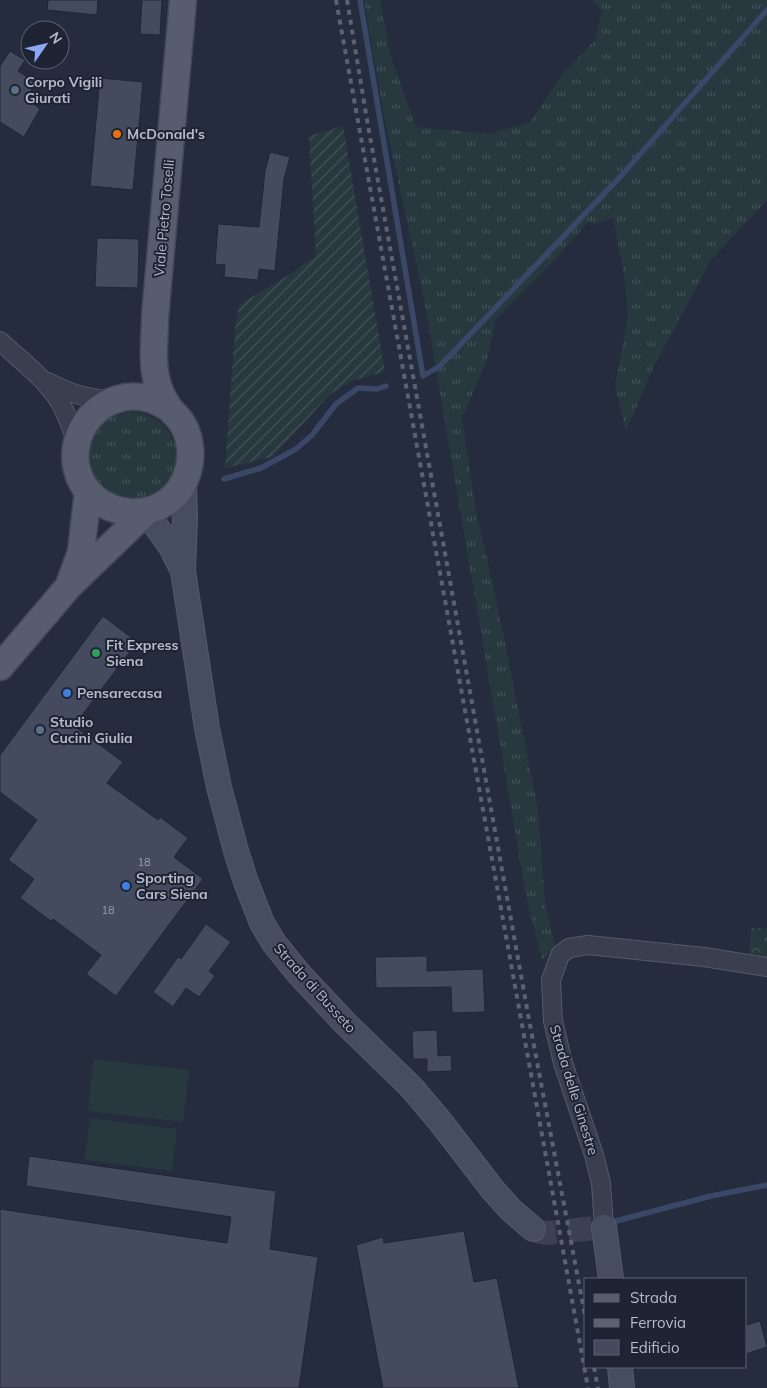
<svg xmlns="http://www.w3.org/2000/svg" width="767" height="1388" font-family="Mulish,sans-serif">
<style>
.grass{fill:url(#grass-tufts)}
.forest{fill:url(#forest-crowns)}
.garden{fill:url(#garden-furrows)}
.pitch{fill:#27383f}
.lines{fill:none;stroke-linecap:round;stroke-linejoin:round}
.stream{stroke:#3b4766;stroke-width:5.5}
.building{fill:#444b5f;stroke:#202635}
.secondary-tunnel{stroke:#3b4153;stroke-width:24;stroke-dasharray:24 12;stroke-linecap:butt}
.street-casing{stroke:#545a69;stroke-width:20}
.secondary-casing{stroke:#545a69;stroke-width:26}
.primary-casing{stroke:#424857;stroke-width:29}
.street{stroke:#393f4e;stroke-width:18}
.secondary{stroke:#474d60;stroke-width:24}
.primary{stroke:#575d6e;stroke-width:26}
.rail{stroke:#5b6274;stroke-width:4;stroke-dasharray:5 5;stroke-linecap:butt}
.service-dot{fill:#5c6f8a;stroke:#1e2433;stroke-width:2}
.food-dot{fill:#e8710a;stroke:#1e2433;stroke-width:2}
.leisure-dot{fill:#2e9e5b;stroke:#1e2433;stroke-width:2}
.shop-dot{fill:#3f7fe0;stroke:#1e2433;stroke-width:2}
.labels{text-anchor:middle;stroke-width:4;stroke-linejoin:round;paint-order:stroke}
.number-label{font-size:11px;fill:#999eae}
.poi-label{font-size:14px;font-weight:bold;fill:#b5bac9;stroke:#1e2433;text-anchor:start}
.street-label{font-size:14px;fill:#b5bac9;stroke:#1e2433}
</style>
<defs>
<pattern id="grass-tufts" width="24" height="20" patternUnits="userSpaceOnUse" patternTransform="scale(1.25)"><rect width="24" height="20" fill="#27383f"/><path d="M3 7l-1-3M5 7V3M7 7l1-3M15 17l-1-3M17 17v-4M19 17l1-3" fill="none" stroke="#445359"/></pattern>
<pattern id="forest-crowns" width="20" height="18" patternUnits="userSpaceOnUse" patternTransform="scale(1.25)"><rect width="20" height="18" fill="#27383f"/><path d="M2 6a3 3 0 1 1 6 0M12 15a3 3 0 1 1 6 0" fill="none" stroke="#445359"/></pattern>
<pattern id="garden-furrows" width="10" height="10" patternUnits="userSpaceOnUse" patternTransform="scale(1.25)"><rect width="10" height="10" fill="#27383f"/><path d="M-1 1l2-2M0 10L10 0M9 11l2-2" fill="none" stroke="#445359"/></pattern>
</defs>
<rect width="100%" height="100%" fill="#252c3e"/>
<!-- grass -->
<path class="grass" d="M364,0H380L391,57L416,127L490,134L530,122L562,75L595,40L602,11L592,0H767V200L711,260L652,370L626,431L615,385L628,316L624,275L613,218L595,224L588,222L549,266L496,319L487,360L462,418L475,505L499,613L538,809L545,904L555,945L542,960L527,901L424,299L384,116Z
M135,412L147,415L159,421L168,430L176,448V469L167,487L141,502L111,498C106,491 91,477 89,470C88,467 88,462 88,459C88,429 107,414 135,412Z"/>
<!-- forest -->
<path class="forest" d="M751,928H767V959H748Z"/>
<!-- garden -->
<path class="garden" d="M343,126L385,372L354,380L330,394L273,457L225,468L235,329L239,305L292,273L316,255L309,136Z"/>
<!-- pitch -->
<path class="pitch" d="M93,1059L189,1070L183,1122L88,1111Z
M90,1118L177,1129L172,1171L85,1160Z"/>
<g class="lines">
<!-- stream -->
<path class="stream" d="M360,0L423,376L440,366L620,177L767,10
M224,479L261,468L296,449L312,435L336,404L358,388L377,389L386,386
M612,1222L711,1196L767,1185"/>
</g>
<!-- building -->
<path class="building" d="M48,0H98L97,15L47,10Z
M142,0H162L160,35L140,34Z
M10,51L25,60L18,71L36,83L26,98L40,109L24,137L0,122V66Z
M100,78L143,82L133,190L90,186Z
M270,152L290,157L284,179L275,271L259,269L258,280L224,277L225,265L215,264L218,224L259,227L265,171Z
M97,238L139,239L138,288L95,287Z
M103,616L137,642L74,726L123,762L107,783L158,820L160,817L188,838L174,857L203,879L116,996L86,974L101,955L53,919L51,921L20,898L34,879L8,860L37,820L0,792V755Z
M206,924L231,942L209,971L215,976L199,997L186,988L173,1007L153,992L178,957L181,959Z
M427,956V971L483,969L485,1012L452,1013L451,987L376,988L375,957Z
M437,1030L438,1056L451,1055L452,1071L427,1072V1059H413L412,1031Z
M29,1156L276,1191L270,1249L318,1257L299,1388H0V1209L227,1243L231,1217L26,1186Z
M464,1231L474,1282L497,1278L519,1388H383L356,1245L383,1237L384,1243Z
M760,1321L767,1347L746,1354V1325Z"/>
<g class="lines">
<!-- secondary-tunnel -->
<path class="secondary-tunnel" d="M533,1229L540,1232L548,1233L604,1227"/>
<defs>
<path id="street" d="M0,341C22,362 51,382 64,410C69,420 73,432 77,443
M48,382C69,393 87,399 111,400
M604,1227L601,1183L594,1155L563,1063L553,1021L551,980L560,955L569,948L588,945L704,957L767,967"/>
<path id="secondary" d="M184,481L185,518L183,571L207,728L219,787L236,851L246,882L262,923L274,943L299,974L345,1023L411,1087L439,1120L493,1190L510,1209L533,1229
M146,512L171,547L183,571
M604,1227L611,1279
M620,1367L622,1388"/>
<path id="primary" d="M170,409C162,404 154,399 146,398C106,389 70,425 76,465C86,523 172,530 188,471C193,454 190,434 180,420C177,416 173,413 170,409C165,402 160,393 158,385C151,364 155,339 155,317L183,0
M70,582L81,552L88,491
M0,667L69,586L146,512"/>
</defs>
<!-- street casing -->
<use href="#street" class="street-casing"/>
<!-- secondary casing -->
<use href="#secondary" class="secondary-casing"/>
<!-- primary casing -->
<use href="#primary" class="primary-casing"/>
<!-- street -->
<use href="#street" class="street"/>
<!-- secondary -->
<use href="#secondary" class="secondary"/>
<!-- primary -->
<use href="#primary" class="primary"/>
<!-- rail -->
<path class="rail" d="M336,0L588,1388
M347,0L367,120L528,1014L586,1321
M594,1367L598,1388"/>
</g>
<!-- markers -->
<g class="service-dot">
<circle cx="15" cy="90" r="5"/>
<circle cx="40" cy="730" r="5"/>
</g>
<circle class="food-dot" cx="117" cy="134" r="5"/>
<circle class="leisure-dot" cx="96" cy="653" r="5"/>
<g class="shop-dot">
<circle cx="67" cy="693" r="5"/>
<circle cx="126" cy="886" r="5"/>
</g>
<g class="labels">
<!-- number labels -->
<g class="number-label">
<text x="144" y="866">18</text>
<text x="108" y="914">18</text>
</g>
<!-- poi labels -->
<g class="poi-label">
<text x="25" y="87">Corpo Vigili<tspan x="25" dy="16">Giurati</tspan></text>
<text x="127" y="139">McDonald's</text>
<text x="106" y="650">Fit Express<tspan x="106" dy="16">Siena</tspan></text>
<text x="77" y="698">Pensarecasa</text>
<text x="50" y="727">Studio<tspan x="50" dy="16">Cucini Giulia</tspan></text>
<text x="136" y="883">Sporting<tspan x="136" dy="16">Cars Siena</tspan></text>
</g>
<!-- street labels -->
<g class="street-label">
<text transform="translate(164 218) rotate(-85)" y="5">Viale Pietro Toselli</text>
<text transform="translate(315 988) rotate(48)" y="5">Strada di Busseto</text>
<text transform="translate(574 1090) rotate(73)" y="5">Strada delle Ginestre</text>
</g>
</g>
<!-- legend -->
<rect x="584" y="1278" width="162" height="90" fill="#1e2433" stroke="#5a606f"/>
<rect x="594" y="1294" width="25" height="8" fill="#575d6e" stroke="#5a606f"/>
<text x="630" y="1303" font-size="15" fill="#b5bac9">Strada</text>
<rect x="594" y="1319" width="25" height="8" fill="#5b6274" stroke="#5a606f"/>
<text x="630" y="1328" font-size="15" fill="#b5bac9">Ferrovia</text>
<rect x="594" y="1340" width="25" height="15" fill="#444b5f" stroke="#5a606f"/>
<text x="630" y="1353" font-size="15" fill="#b5bac9">Edificio</text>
<!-- north arrow -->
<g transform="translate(45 45) rotate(56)"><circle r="24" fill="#1e2433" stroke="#5a606f"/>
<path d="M0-4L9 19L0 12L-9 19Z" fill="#8ea7f4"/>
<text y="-8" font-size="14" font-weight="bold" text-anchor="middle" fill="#b5bac9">N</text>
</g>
</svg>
